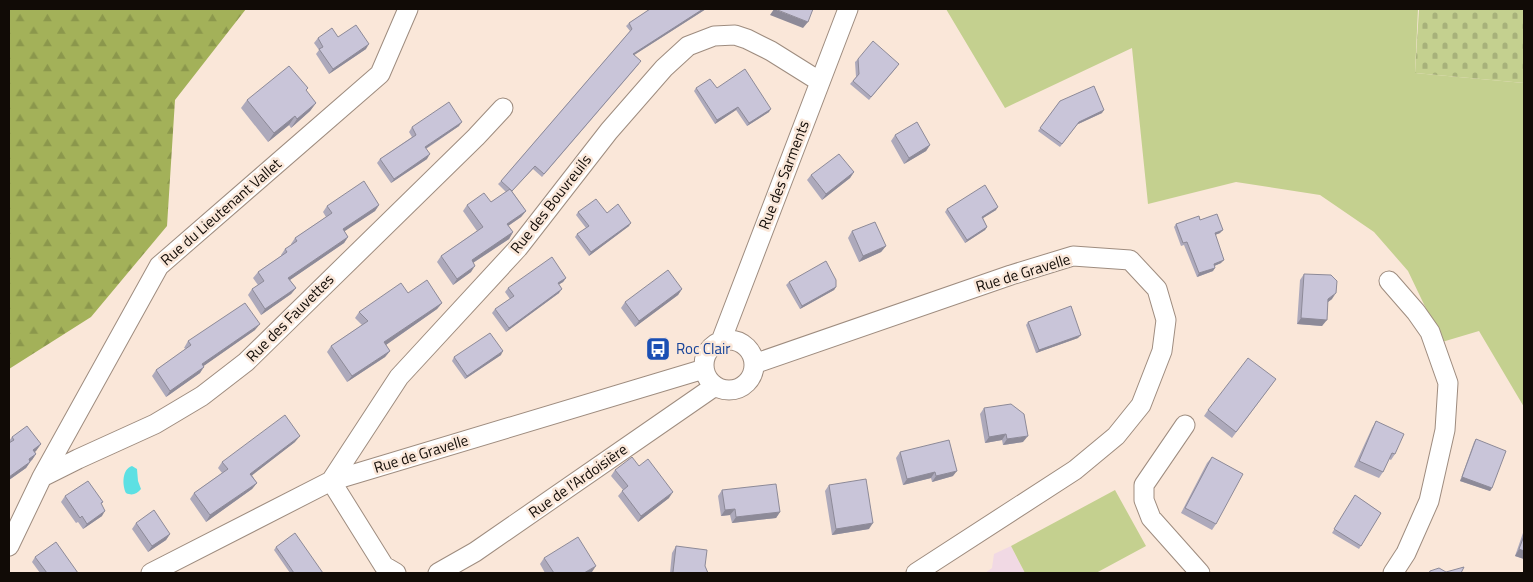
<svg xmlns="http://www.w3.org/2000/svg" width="1533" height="582" font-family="'Titillium Web',sans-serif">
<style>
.education{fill:#f1d9e4}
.grass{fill:#c4d08f}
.forest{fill:url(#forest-firs)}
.cemetery{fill:url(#cemetery-stones)}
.water{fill:#5de0e3}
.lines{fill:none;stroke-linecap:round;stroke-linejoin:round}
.minor-casing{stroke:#9e8c7f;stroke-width:21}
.minor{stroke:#fff;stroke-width:19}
.wall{fill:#ada9bb}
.shaded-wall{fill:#8d8a98}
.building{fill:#c9c5d9;stroke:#8d8a98}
.labels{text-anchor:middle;stroke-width:5;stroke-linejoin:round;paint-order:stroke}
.street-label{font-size:15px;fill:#110b06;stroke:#fae7d9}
.transit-label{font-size:15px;fill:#164399;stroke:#fae7d9;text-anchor:start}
</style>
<defs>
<pattern id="forest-firs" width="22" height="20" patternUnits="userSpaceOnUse" patternTransform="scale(1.25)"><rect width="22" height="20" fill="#a3b159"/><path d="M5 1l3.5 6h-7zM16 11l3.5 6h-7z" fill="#8b974c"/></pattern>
<pattern id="cemetery-stones" width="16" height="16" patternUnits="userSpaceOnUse" patternTransform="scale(1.25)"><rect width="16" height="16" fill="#c4d08f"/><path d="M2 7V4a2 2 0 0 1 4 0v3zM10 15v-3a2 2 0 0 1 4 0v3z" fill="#a7b17a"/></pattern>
</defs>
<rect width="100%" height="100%" fill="#fae7d9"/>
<!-- education -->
<path class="education" d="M1011,546L1025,573H985L992,568L994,554Z"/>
<!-- grass -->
<path class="grass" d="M946,9H1418L1415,73L1524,83V407L1479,331L1442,342L1408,271L1374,232L1320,195L1236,182L1148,204L1132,48L1005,108Z
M1115,490L1146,546L1096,573H1025L1011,546Z"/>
<!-- forest -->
<path class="forest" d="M9,9H246L175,100L167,226L91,317L9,369Z"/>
<!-- cemetery -->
<path class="cemetery" d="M1419,9H1524V83L1415,73Z"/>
<!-- water -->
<path class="water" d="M132,466L137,469L138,481L141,489C137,494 132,496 126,493C122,485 122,469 132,466Z"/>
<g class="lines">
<defs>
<path id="minor" d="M1389,281L1416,312L1430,332L1448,383L1445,430L1429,501L1406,553L1393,573
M704 365a25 25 0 1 1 50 0a25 25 0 1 1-50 0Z
M721,341L848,9
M754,364L1011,275L1073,256L1130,260L1157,289L1166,320L1162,351L1141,405L1116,436L1075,470L916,573
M1185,425L1144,485V500L1151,518L1200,573
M42,477L78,459L155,424L202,396L246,362L476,137L503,108
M9,546L42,477L159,266L380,74L408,9
M151,573L331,481L704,369
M396,573L384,566L331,481L399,377L518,248L609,131L664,68L688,46L714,36L735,35L747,39L771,51L819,81
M438,573L475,552L715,386"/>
</defs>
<!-- minor casing -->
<use href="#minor" class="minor-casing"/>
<!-- minor -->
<use href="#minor" class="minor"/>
</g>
<!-- wall -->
<path class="wall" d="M650,9H706L634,55L639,64L542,177L533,169L512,191L526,211L521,217L508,226L513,232L509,239L473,263L471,272L453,285L437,262L441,256L477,231L463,211L467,205L491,202L506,192L498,184L501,181L630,31L626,26L629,23Z
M338,37L366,49L329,74L316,54L319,50L314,43L318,38Z
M858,59L897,67L869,100L850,84L856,77L855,62Z
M696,88L769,112L747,126L736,110L715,124L694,91Z
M306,91L316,103L310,111L291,128L289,125L268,142L241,108L247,100Z
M1060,101L1102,113L1076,125L1060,147L1038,131Z
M459,126L426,149L427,159L391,183L377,163L380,159L412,137L409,132L412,127Z
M895,135L930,145L926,151L904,164L891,141Z
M854,172L850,178L822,200L807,180L811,175Z
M379,205L375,211L344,231L348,237L344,243L290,280L296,288L291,294L261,315L248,295L252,289L258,285L253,278L258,272L281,256V255L285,249L291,245V244L295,238L326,217L323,212L327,206Z
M947,209L996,210L983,218L987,227L985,230L965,243L945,212Z
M578,212L607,213L629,226L589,256L575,237L577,234L586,228L576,215Z
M1200,220L1220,233L1215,235L1221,263L1214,266L1213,271L1197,277L1184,245L1181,246L1174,227L1176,224Z
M852,231L886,246L881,252L859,262L848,238Z
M1304,274L1332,299L1328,302L1322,326L1297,324L1300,280Z
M566,278L563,282L559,284V293L506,332L492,313L495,309L510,299L505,292L508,288Z
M789,282L836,287L834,290L800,309L786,285Z
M682,289L678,295L635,327L621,308L625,302Z
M408,293L442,303L437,309L386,345L390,351L385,357L347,382L327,352L331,346L362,325L355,318L359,312Z
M1028,322L1078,338L1036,353L1026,325Z
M255,330L203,366L200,373L166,397L152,376L156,370L186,349L184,348L188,341Z
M501,355L465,379L452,361L454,357Z
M1276,379L1232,438L1204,416L1208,410Z
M984,408L1023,442L1003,445L1002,440L985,443L980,414Z
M1376,421L1395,454L1391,460L1389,459L1383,472L1379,478L1354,467L1372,428Z
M12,437L41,444L35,452L36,454L26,468L9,480V441Z
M1476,439L1492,488L1490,491L1460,481L1474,442Z
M295,442L252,475L257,483L252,489L206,522L190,499L194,493L222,473L218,468L222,462Z
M900,452L953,476L932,482L931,478L903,485L896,458Z
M1212,457L1216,524L1212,530L1181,513L1207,463Z
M639,466L669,498L638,522L618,496L623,490L611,476L615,470Z
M829,485L869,529L832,535L825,491Z
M722,490L780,512L776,518L732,523L730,515L721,516L718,496Z
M1355,495L1381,513L1359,549L1332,533Z
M65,496L103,502L101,504L102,516L83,529L78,522L76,523L61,502Z
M136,523L170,534L166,540L148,552L132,529Z
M1524,530V559L1515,556Z
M676,546L705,566L708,573H670L672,553Z
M276,547L323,573H290L274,550Z
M35,557L78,573H40L32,562Z
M544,558L592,572L590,573H545L540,564Z"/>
<!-- shaded-wall -->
<path class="shaded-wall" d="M703,9H706L631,57L633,54Z
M774,9L808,22L803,28L770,15Z
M369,44L366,49L329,74L333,69Z
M316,103L310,111L291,128L297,119Z
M738,107L736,110L715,124L717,120Z
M771,109L769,112L747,126L749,123Z
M1104,110L1102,113L1076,125L1060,147L1079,122Z
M295,116L289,125L268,142L274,133Z
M462,122L459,126L422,151L425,147Z
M930,145L926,151L904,164L909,158Z
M430,154L427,159L391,183L394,179Z
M854,172L850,178L822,200L826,194Z
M379,205L375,211L339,235L343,229Z
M998,207L996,210L980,220L982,217Z
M526,211L521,217L502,230L507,224Z
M631,223L629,226L589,256L591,252Z
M987,227L985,230L965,243L967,240Z
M1223,230L1220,233L1212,236L1215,233Z
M513,232L509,239L468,266L472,260Z
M348,237L344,243L284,284L288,278Z
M886,246L881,252L859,262L863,256Z
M1224,260L1221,263L1212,267L1214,264Z
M475,266L471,272L453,285L457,279Z
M1215,268L1213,271L1197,277L1199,273Z
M566,278L563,282L555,287L558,283Z
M836,287L834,290L800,309L802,306Z
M296,288L291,294L261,315L265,309Z
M562,289L559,293L506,332L509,328Z
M682,289L678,295L635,327L639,321Z
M1336,293L1332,299L1324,305L1328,299Z
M442,303L437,309L380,349L384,342Z
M1301,318L1327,320L1322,326L1297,324Z
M260,324L255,330L198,370L202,364Z
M1081,335L1078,338L1036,353L1039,350Z
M390,351L385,357L347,382L352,376Z
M503,351L501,355L465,379L467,376Z
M204,367L200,373L166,397L170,391Z
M1006,434L1002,440L985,443L989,437Z
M300,436L295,442L246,480L250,474Z
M1028,436L1023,442L1003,445L1007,439Z
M41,444L36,451L29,456L33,450Z
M36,454L32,460L24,465L29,459Z
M30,462L26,468L9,480V477Z
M957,471L953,476L932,482L936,476Z
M935,472L931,478L903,485L907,479Z
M1462,477L1492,488L1490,491L1460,481Z
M257,483L252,489L206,522L210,515Z
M673,492L669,498L638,522L641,516Z
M735,509L730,515L721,516L725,510Z
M105,511L102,516L83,529L87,524Z
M780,512L776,518L732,523L736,517Z
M873,523L869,529L832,535L836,529Z
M170,534L166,540L148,552L152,546Z
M1519,549L1524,551V559L1515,556Z
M596,566L592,572L590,573H584Z"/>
<!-- building -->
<path class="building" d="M650,9H703L633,54L641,61L544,174L535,166L512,191L501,181L632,29L629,23Z
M775,9H813L808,22Z
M356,25L369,44L333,69L319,49L323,47L318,38L332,28L338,37Z
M873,41L899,64L871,97L853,81L859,74L858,59Z
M289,66L308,88L306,90L316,103L297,119L295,116L274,133L247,100Z
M745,69L771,109L749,123L738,107L717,120L696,88L710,79L717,88Z
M1094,86L1104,110L1079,122L1062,144L1040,128L1060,101Z
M449,102L462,122L425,147L430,154L394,179L380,159L416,135L412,127Z
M917,122L930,145L909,158L895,135Z
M839,154L854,172L826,194L811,175Z
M364,181L379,205L343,229L348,237L288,278L296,288L265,309L252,289L264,281L258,272L287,252L285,249L297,241L295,238L332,213L327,206Z
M985,185L998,207L982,217L987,227L967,240L947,209Z
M510,189L526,211L507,224L513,232L472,260L475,266L457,279L441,256L483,227L467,205L484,193L491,202Z
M596,199L607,213L618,204L631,223L591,252L577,234L589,226L578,212Z
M1217,214L1223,230L1215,233L1224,260L1214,264L1215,268L1199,273L1187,242L1183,243L1176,224L1199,216L1200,220Z
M875,222L886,246L863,256L852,231Z
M552,257L566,278L558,283L562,289L509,328L495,309L514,296L508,288Z
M826,261L836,280V287L802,306L789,282Z
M668,270L682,289L639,321L625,302Z
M1304,274L1331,275L1337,281L1336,293L1328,299L1327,320L1301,318Z
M427,280L442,303L384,342L390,351L352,376L331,346L368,321L359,312L401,283L408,293Z
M245,303L260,324L202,364L204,367L170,391L156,370L191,345L188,341Z
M1071,306L1081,335L1039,350L1028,322Z
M490,333L503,351L467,376L454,357Z
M1248,358L1276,379L1236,432L1208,410Z
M1011,404L1024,414L1028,436L1007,439L1006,434L989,437L984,408Z
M285,415L300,436L250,474L257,483L210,515L194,493L228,469L222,462Z
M1376,421L1404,434L1395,454L1392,453L1383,472L1359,461Z
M27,426L41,444L33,450L36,454L29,459L30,462L9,477V443L14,440L12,437Z
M1476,439L1506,451L1492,488L1462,477Z
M949,440L957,471L936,476L935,472L907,479L900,452Z
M632,457L639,466L648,459L673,492L641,516L622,491L628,486L615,470Z
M1212,457L1243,474L1216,524L1185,508Z
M866,479L873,523L836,529L829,485Z
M88,481L103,502L101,503L105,511L87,524L82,516L80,518L65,496Z
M776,484L780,512L736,517L735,509L725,510L722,490Z
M1355,495L1381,513L1361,546L1334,529Z
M154,510L170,534L152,546L136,523Z
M295,533L323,573H294L276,547Z
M1524,536V551L1519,549Z
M578,537L596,566L584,573H554L544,558Z
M56,542L78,573H47L35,557Z
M676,546L707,550L705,566L708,573H674L673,572Z
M1464,567L1461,573H1462H1429L1430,571L1439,568L1446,572Z"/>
<!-- icons -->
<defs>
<symbol id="bus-square" viewBox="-11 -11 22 22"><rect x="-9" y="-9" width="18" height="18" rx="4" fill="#1a4fb4" stroke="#fae7d9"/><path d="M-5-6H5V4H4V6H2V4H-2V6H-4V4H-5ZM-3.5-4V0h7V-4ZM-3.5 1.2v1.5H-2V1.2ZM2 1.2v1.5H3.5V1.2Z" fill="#fff"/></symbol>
</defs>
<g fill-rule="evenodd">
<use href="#bus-square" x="644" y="335" width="28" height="28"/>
</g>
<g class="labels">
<!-- street labels -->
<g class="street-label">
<text transform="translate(784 175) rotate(-69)" y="5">Rue des Sarments</text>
<text transform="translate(551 204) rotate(-52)" y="5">Rue des Bouvreuils</text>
<text transform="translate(221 212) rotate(-41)" y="5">Rue du Lieutenant Vallet</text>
<text transform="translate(1023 273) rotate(-17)" y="5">Rue de Gravelle</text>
<text transform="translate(290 318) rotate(-45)" y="5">Rue des Fauvettes</text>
<text transform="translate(421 454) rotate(-17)" y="5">Rue de Gravelle</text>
<text transform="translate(578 481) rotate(-35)" y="5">Rue de l'Ardoisière</text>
</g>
<!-- transit labels -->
<g class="transit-label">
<text x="676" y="354">Roc Clair</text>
</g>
</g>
<!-- border -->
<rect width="1533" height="582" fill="none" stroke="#110b06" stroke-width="20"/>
</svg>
